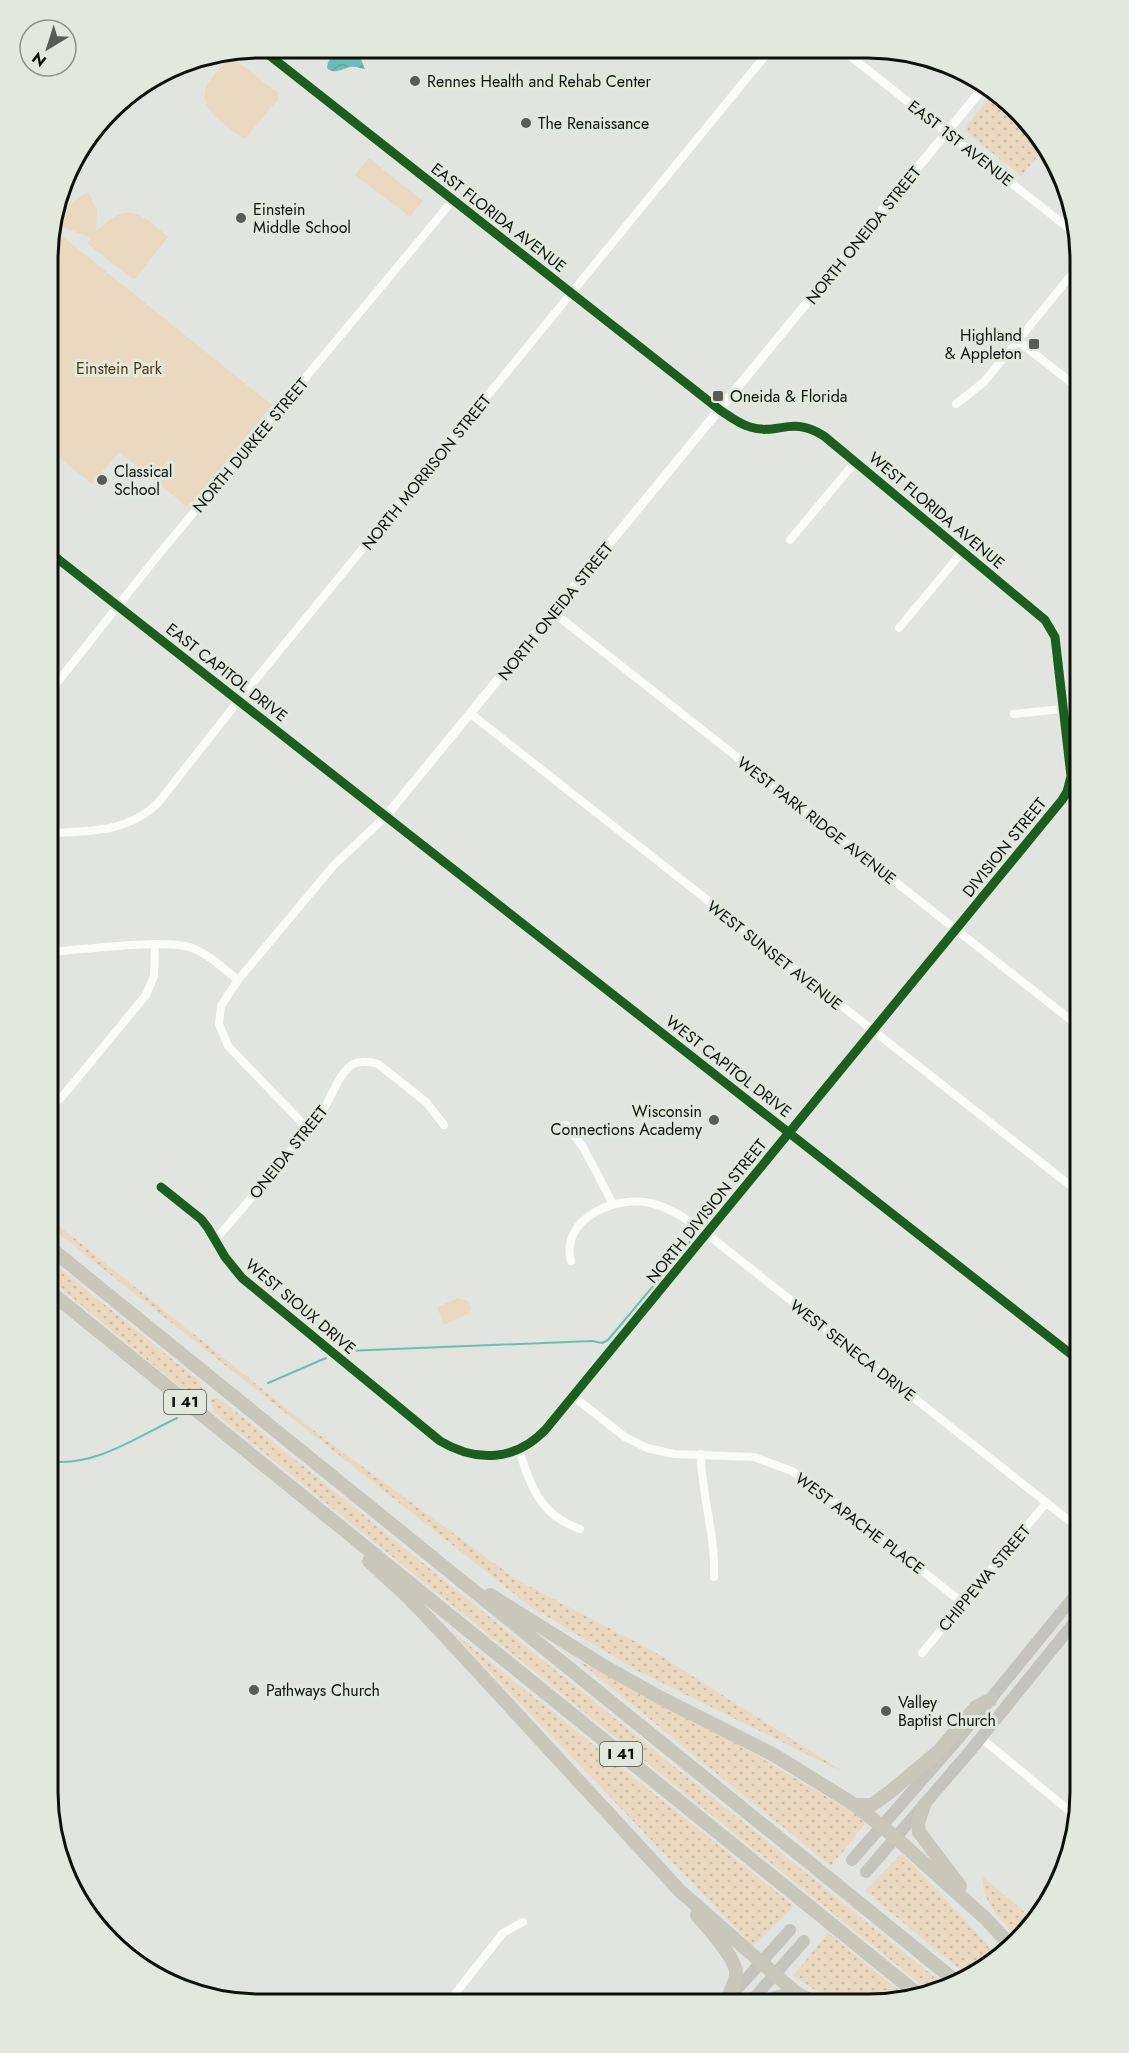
<svg xmlns="http://www.w3.org/2000/svg" width="1129" height="2053" font-family="Jost,sans-serif">
<style>
.grass{fill:url(#grass-dots)}
.green{fill:#ead8c1}
.water{fill:url(#water-waves)}
.lines{fill:none;stroke-linecap:round;stroke-linejoin:round}
.stream{stroke:#6ebcb8;stroke-width:2}
.minor{stroke:#fbfbfa;stroke-width:8}
.tertiary{stroke:#fbfbfa;stroke-width:9}
.primary{stroke:#c4c4bc;stroke-width:12}
.motorway{stroke:#c8c7b9;stroke-width:14}
.cycleway-casing{stroke:#e1e8dc;stroke-width:13}
.cycleway{stroke:#1b5e20;stroke-width:9}
.poi-dot{fill:#585b56;stroke:#e1e8dc;stroke-width:2}
.labels{text-anchor:middle;stroke-width:6;stroke-linejoin:round;paint-order:stroke}
.shield{fill:#e1e8dc;stroke:#4d514a;stroke-width:1.5}
.shield-label{font-size:15px;font-weight:bold;fill:#0e100c}
.poi-label{font-size:16px;fill:#0e100c;stroke:#e1e8dc;text-anchor:start}
.street-label{font-size:16px;fill:#0e100c;stroke:#e1e8dc}
.park-label{font-size:16px;fill:#593607;stroke:#e1e8dc}
.rim{fill:none;stroke:#0e100c;stroke-width:3}
</style>
<defs>
<pattern id="grass-dots" width="8" height="8" patternUnits="userSpaceOnUse" patternTransform="scale(1.5)"><rect width="8" height="8" fill="#ead8c1"/><path d="M2 2h.1M6 6h.1" fill="none" stroke="#c8b8a5" stroke-width="1.8" stroke-linecap="round"/></pattern>
<pattern id="water-waves" width="16" height="10" patternUnits="userSpaceOnUse" patternTransform="scale(1.5)"><rect width="16" height="10" fill="#6ebcb8"/><path d="M0 5q4-4 8 0t8 0" fill="none" stroke="#5ea19d"/></pattern>
</defs>
<rect width="100%" height="100%" fill="#e2e5df"/>
<!-- grass -->
<path class="grass" d="M993,93L1008,101L1042,151L1021,176L964,130Z
M49,1218L322,1437L517,1580L653,1651L845,1773L638,1671L531,1607L49,1226Z
M49,1260L198,1380L204,1390L196,1396L181,1388L49,1278Z
M217,1398L225,1403L948,1988L933,1994L215,1413L210,1402L212,1399Z
M449,1629L794,1906L753,1946Z
M577,1660L717,1732L857,1815L865,1824L831,1866Z
M902,1853L999,1957L987,1969L969,1977L865,1891Z
M983,1877L1036,1922L1019,1939C1003,1921 981,1903 983,1877Z
M828,1933L908,1998L868,2005H839L793,1976Z"/>
<!-- green -->
<path class="green" d="M230,56L278,93V99L245,139C228,127 192,107 209,82C215,73 223,65 230,56Z
M369,158L423,201L410,217L355,175Z
M88,191L97,210L96,232C126,200 140,212 168,237L136,278H131L87,243L91,238L53,223L55,215Z
M58,233L272,405L189,508L119,452L92,484L50,450V243Z
M458,1298L468,1301L471,1309L469,1313L444,1325L437,1307Z"/>
<!-- water -->
<path class="water" d="M340,48L357,49L365,69C360,69 356,66 350,67C341,69 335,75 327,68L328,62Z"/>
<g class="lines">
<!-- stream -->
<path class="stream" d="M346,1351L592,1341L602,1343L608,1340L695,1236
M268,1383L326,1358
M48,1461C94,1468 137,1437 177,1418"/>
<!-- minor -->
<path class="minor" d="M845,52L1076,234
M594,53L596,50
M1018,341L1081,390
M956,404L984,382L1081,263
M790,540L855,462
M554,613L1081,1028
M899,628L963,551
M49,693L155,559L453,200
M471,714L1081,1194
M1014,714L1063,709
M49,833C90,831 127,833 158,803L239,700L769,51
M49,952C82,950 165,938 192,948C210,955 224,969 238,980
M49,1105L59,1100L71,1086L146,995L154,976L155,944
M566,1125L583,1147L613,1204
M308,1129L228,1046L219,1024L221,1006L238,980L334,865L386,816
M161,1187L201,1219L208,1228L225,1257L242,1278L440,1441C477,1463 516,1461 546,1429L1062,800L1067,792L1071,776L1055,637L1045,620L824,436C791,415 778,436 750,427C739,424 729,416 720,410L260,48
M216,1239C252,1197 289,1155 322,1111C332,1098 336,1079 348,1068C356,1060 368,1061 378,1064L426,1102L444,1125
M571,1261C560,1219 615,1195 650,1203C672,1208 689,1221 707,1234L1081,1530
M574,1397L625,1437L647,1448L674,1454L754,1457L792,1471L833,1501L963,1603
M519,1450C531,1487 540,1515 580,1529
M701,1454C701,1495 716,1535 714,1577
M922,1653L1046,1503
M981,1738L1078,1818
M447,2004L503,1933L523,1922"/>
<!-- tertiary -->
<path class="tertiary" d="M49,552L1081,1362
M386,816L983,88
M105,1929L181,1989"/>
<!-- primary -->
<path class="primary" d="M852,1860L958,1739L1081,1588
M866,1872L971,1750L1081,1614
M731,1996L790,1930
M748,2005L804,1941"/>
<!-- motorway -->
<path class="motorway" d="M49,1247L958,1983
M49,1291L920,1996
M369,1561L407,1596L446,1637L680,1891L795,1992L818,2005
M490,1595L602,1665L661,1698L774,1755L855,1805L895,1837L986,1919L1011,1946
M855,1805H872L890,1792L940,1750L976,1707L990,1700
M924,1805L918,1823L919,1832L960,1886
M697,1915C707,1927 738,1959 736,1975C735,1984 729,1993 726,2002
M768,2005L776,1998L795,1992"/>
<defs>
<path id="cycleway" d="M49,552L1081,1362
M161,1187L201,1219L208,1228L225,1257L242,1278L440,1441C477,1463 516,1461 546,1429L1062,800L1067,792L1071,776L1055,637L1045,620L824,436C791,415 778,436 750,427C739,424 729,416 720,410L260,48"/>
</defs>
<!-- cycleway casing -->
<use href="#cycleway" class="cycleway-casing"/>
<!-- cycleway -->
<use href="#cycleway" class="cycleway"/>
</g>
<!-- markers -->
<g class="poi-dot">
<circle cx="415" cy="81" r="6"/>
<circle cx="526" cy="123" r="6"/>
<circle cx="241" cy="218" r="6"/>
<rect x="1028" y="338" width="12" height="12" rx="3"/>
<rect x="712" y="390" width="12" height="12" rx="3"/>
<circle cx="102" cy="480" r="6"/>
<circle cx="714" cy="1120" r="6"/>
<circle cx="254" cy="1690" r="6"/>
<circle cx="886" cy="1711" r="6"/>
</g>
<g class="labels">
<!-- shield labels -->
<g class="shield">
<rect x="164" y="1390" width="42" height="24" rx="4.5"/>
<rect x="600" y="1742" width="42" height="24" rx="4.5"/>
</g>
<g class="shield-label">
<text x="185" y="1407">I 41</text>
<text x="621" y="1759">I 41</text>
</g>
<!-- poi labels -->
<g class="poi-label">
<text x="427" y="87">Rennes Health and Rehab Center</text>
<text x="538" y="129">The Renaissance</text>
<text x="253" y="215">Einstein<tspan x="253" dy="18">Middle School</tspan></text>
<text x="1022" y="341" text-anchor="end">Highland<tspan x="1022" dy="18">&amp; Appleton</tspan></text>
<text x="730" y="402">Oneida &amp; Florida</text>
<text x="114" y="477">Classical<tspan x="114" dy="18">School</tspan></text>
<text x="702" y="1117" text-anchor="end">Wisconsin<tspan x="702" dy="18">Connections Academy</tspan></text>
<text x="266" y="1696">Pathways Church</text>
<text x="898" y="1708">Valley<tspan x="898" dy="18">Baptist Church</tspan></text>
</g>
<!-- street labels -->
<g class="street-label">
<text transform="translate(961 143) rotate(38)" y="6">EAST 1ST AVENUE</text>
<text transform="translate(499 217) rotate(38)" y="6">EAST FLORIDA AVENUE</text>
<text transform="translate(863 235) rotate(-51)" y="6">NORTH ONEIDA STREET</text>
<text transform="translate(250 445) rotate(-50)" y="6">NORTH DURKEE STREET</text>
<text transform="translate(426 472) rotate(-51)" y="6">NORTH MORRISON STREET</text>
<text transform="translate(937 510) rotate(40)" y="6">WEST FLORIDA AVENUE</text>
<text transform="translate(555 611) rotate(-51)" y="6">NORTH ONEIDA STREET</text>
<text transform="translate(227 672) rotate(38)" y="6">EAST CAPITOL DRIVE</text>
<text transform="translate(817 820) rotate(38)" y="6">WEST PARK RIDGE AVENUE</text>
<text transform="translate(1004 847) rotate(-51)" y="6">DIVISION STREET</text>
<text transform="translate(775 955) rotate(38)" y="6">WEST SUNSET AVENUE</text>
<text transform="translate(729 1066) rotate(38)" y="6">WEST CAPITOL DRIVE</text>
<text transform="translate(288 1152) rotate(-51)" y="6">ONEIDA STREET</text>
<text transform="translate(706 1211) rotate(-51)" y="6">NORTH DIVISION STREET</text>
<text transform="translate(301 1306) rotate(40)" y="6">WEST SIOUX DRIVE</text>
<text transform="translate(853 1350) rotate(38)" y="6">WEST SENECA DRIVE</text>
<text transform="translate(860 1523) rotate(37)" y="6">WEST APACHE PLACE</text>
<text transform="translate(984 1578) rotate(-50)" y="6">CHIPPEWA STREET</text>
</g>
<!-- park labels -->
<g class="park-label">
<text x="119" y="374">Einstein Park</text>
</g>
</g>
<!-- crop -->
<path d="M0 0H1129V2053H0ZM260 58H868A202 202 0 0 1 1070 260V1792A202 202 0 0 1 868 1994H260A202 202 0 0 1 58 1792V260A202 202 0 0 1 260 58Z" fill="#e1e8dc" fill-rule="evenodd"/>
<path class="rim" d="M260 58H868A202 202 0 0 1 1070 260V1792A202 202 0 0 1 868 1994H260A202 202 0 0 1 58 1792V260A202 202 0 0 1 260 58Z"/>
<!-- north arrow -->
<g transform="translate(48 48) rotate(218)"><circle r="28" fill="#e1e8dc" stroke="#8d9289" stroke-width="1.5"/>
<path d="M0-4.5L10 22L0 15L-10 22Z" fill="#585b56"/>
<text y="-9" font-size="16" font-weight="bold" text-anchor="middle" fill="#0e100c">N</text>
</g>
</svg>
